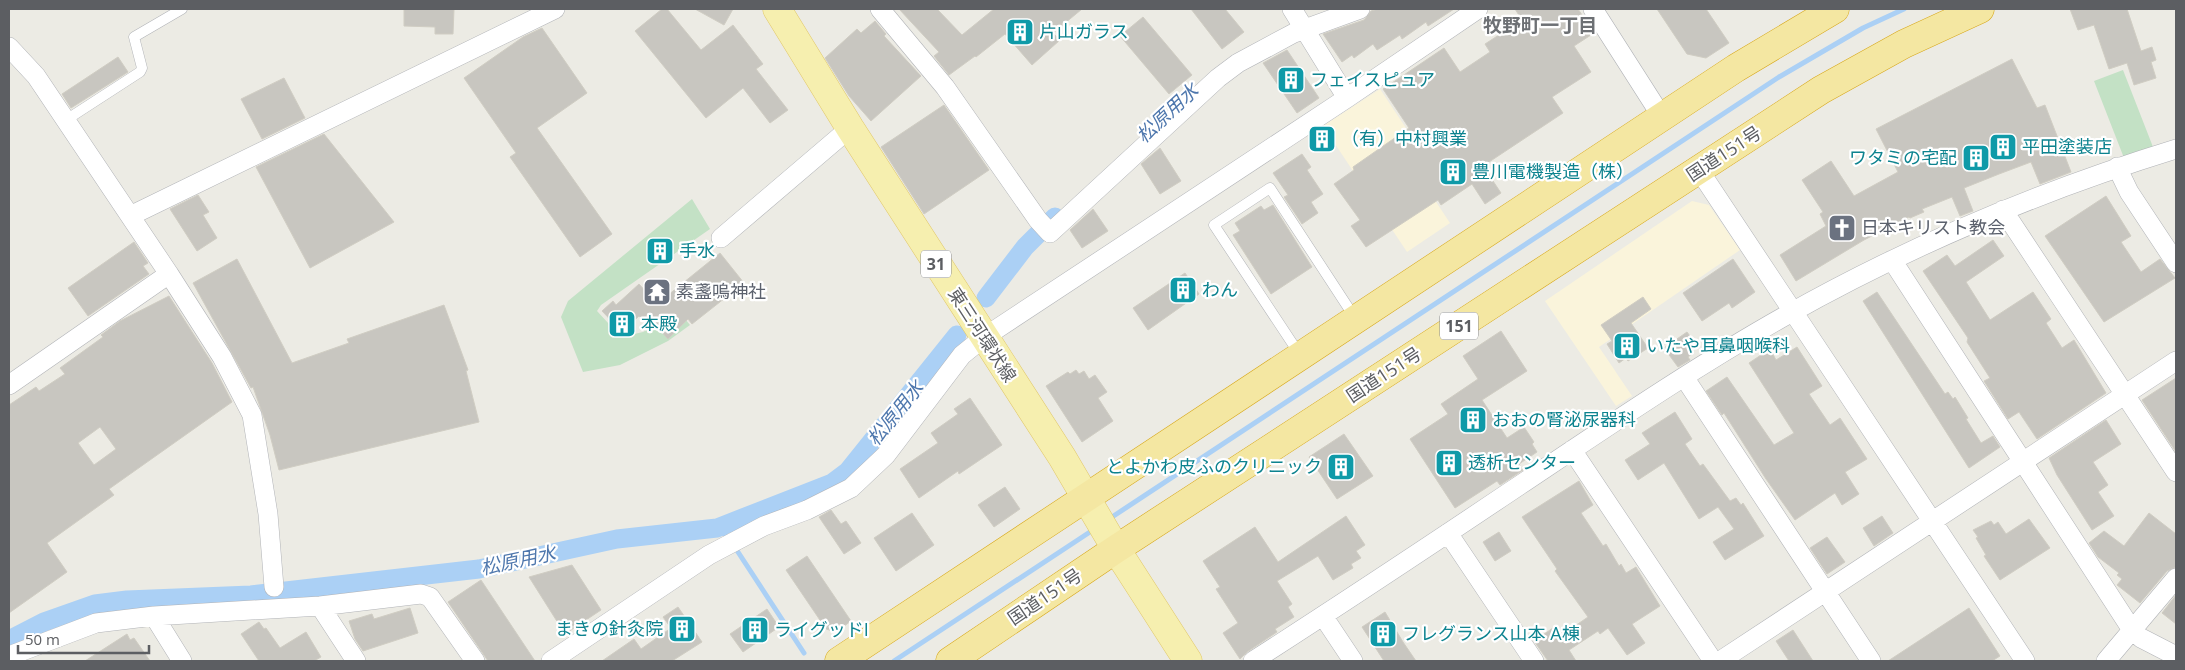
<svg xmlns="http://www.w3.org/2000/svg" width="2185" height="670" font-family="'Open Sans','Noto Sans JP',sans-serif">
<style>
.commercial{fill:#faf4db}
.green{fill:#c3e1c5}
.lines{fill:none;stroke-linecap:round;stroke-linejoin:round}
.stream{stroke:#abd0f5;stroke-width:5}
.canal{stroke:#abd0f5;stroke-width:19}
.building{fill:#c8c6c0;stroke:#d0cdc3;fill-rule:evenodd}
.service-casing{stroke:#b1b3b7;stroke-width:11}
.minor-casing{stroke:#b1b3b7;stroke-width:20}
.primary-casing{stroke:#e1c768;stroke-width:29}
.trunk-casing{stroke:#d7a719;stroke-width:29}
.service{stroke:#fff;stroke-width:10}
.minor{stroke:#fff;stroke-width:19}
.primary{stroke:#f6efaf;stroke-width:28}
.trunk{stroke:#f4e7a2;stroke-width:28}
.labels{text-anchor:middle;stroke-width:4.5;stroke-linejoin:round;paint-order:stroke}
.shield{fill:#fff;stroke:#8d8e91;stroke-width:1}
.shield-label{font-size:16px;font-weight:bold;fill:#5c5e62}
.culture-label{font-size:18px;fill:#0d838f;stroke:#fff;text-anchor:start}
.street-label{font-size:18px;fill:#5c5e62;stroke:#fff}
.worship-label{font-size:18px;fill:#5b616d;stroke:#fff;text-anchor:start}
.neighbourhood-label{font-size:19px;font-weight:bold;fill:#6d7074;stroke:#fff}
.water-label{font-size:19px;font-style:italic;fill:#4e77ad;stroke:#fff}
</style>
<rect width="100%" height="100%" fill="#ecebe4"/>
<!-- commercial -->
<path class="commercial" d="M1380,89L1420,149L1407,158L1450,223L1407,252L1323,126Z
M1692,201L1709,205L1740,250L1599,347L1632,396L1616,406L1545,301Z"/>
<!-- green -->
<path class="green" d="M2123,70L2153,147L2124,158L2094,81Z
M692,199L710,229L601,305L597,311L621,337L643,332L680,313L690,325L668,341L620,365L583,372L561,317L568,301Z"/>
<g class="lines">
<!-- stream -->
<path class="stream" d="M1109,519L1779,77L1863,28L1904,9
M717,528L727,536
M738,552L804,653
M894,661L1096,528"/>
<!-- canal -->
<path class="canal" d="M986,298L1025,247L1055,217
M9,640L44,622L95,604L127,600L251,595L479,569L617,539L717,528L832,483L848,471L957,335"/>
</g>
<!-- building -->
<path class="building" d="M404,9H454L453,34H435V27L404,26Z
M662,9H667L701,50L733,25L763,64L756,69L788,110L770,123L743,88L706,118L635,31Z
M695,9H733L724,25Z
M899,9H937L962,35L994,9H1082L1053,33L1060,40L1032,65L1005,34L976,57L975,56L949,75L934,56L939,52Z
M1191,9H1225L1244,32L1222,49Z
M1378,9H1454L1428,26L1426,22L1402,39L1400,35L1377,50L1373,44L1354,58L1352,55L1342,62L1323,34L1364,20L1371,11Z
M1515,9H1578L1594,33L1574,46L1591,72L1552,97L1563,113L1483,166L1501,193L1485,204L1472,184L1441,205L1438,200L1366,247L1351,226L1360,220L1334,184L1354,170L1353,167L1409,128L1383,89L1444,48L1460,72L1490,52L1485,44L1522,20Z
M1657,9H1706L1729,43L1706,58L1687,54Z
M2070,9H2127L2141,51L2152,47L2156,60L2151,62L2156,78L2134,85L2127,63L2109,69L2094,25L2078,30Z
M1143,17L1192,75L1169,94L1120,36Z
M875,21L886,34L884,36L921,76L871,121L849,96L825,58L857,29L861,33Z
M542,28L587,93L537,128L612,234L580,257L510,157L516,153L464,78L523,37Z
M1287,50L1319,98L1297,113L1263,63Z
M118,57L128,72L71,108L62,94Z
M2012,59L2037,108L2045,105L2071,172L2040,184L2031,162L1999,174L1964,188L1973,211L1960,216L1952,197L1922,209L1924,212L1910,218L1909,217L1864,240L1796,281L1780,255L1826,226L1820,214L1823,212L1802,180L1831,161L1854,196L1898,172L1876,129Z
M284,78L305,118L262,139L241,99Z
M944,105L989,170L924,214L881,147Z
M324,134L394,222L310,268L256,167Z
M1160,148L1181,181L1160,194L1141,164Z
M1302,154L1311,167L1307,170L1323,194L1311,202L1318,213L1302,224L1284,197L1288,195L1273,173Z
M198,195L209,212L203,215L217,238L197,251L170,209Z
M2106,196L2131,236L2121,242L2141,272L2160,259L2175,278L2104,322L2045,236Z
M1273,205L1312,267L1271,294L1233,235L1240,231L1235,223L1261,206L1264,210Z
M1093,209L1108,231L1082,248L1070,230Z
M1993,240L2004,256L1966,282L1990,320L2033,292L2051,319L2046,323L2062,348L2074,340L2106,393L2037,439L2019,412L2008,419L1984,381L1990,378L1967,342L1968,338L1923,271L1947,255L1955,266Z
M134,242L148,263L143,266L149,274L88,316L68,288Z
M720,253L744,283L692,324L688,319L668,339L651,320L647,324L639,316L622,332L602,311L613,301L616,305L639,284L657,304Z
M237,259L292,363L349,343L347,339L444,305L468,370L466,371L479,422L279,470L270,435L253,387L251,388L193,283Z
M1733,259L1755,292L1732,308L1729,303L1702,321L1683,293Z
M1185,273L1199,294L1148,330L1133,308Z
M1877,292L1945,394L1948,392L1953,399L1955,397L1968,418L1966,419L1981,443L1993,436L2000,447L1969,468L1863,301Z
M169,296L212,363L232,402L109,489L114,495L47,543L67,572L9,613V405L36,387L39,391L65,374L60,368L103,337L101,335L120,321ZM100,427L116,449L94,465L78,443Z
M1643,297L1651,309L1631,323L1648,348L1628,361L1626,358L1619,363L1607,344L1612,341L1601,325Z
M1501,331L1527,371L1482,400L1507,438L1524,427L1534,442L1532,444L1537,452L1519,464L1523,470L1500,485L1497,481L1455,508L1410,439L1448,414L1441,404L1478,379L1463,356Z
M1687,332L1695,343L1689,347L1693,353L1688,357L1690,360L1678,367L1664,348Z
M1797,347L1822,386L1809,394L1830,425L1840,418L1867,459L1845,472L1859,494L1842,505L1835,493L1795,520L1766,479L1724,413L1722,415L1706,391L1727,377L1774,445L1794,433L1749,363L1770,349L1776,360Z
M1076,370L1079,374L1084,371L1089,379L1095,375L1107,392L1098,398L1113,421L1082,442L1046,386L1068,372L1070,374Z
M2176,378V452L2142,400Z
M970,398L1002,445L959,474L958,471L919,498L900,469L938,443L931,433L958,414L954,409Z
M1675,412L1692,439L1685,444L1700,466L1703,464L1730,501L1736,498L1741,505L1743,503L1764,536L1725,560L1713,542L1734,529L1718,507L1699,519L1664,463L1638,480L1625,460L1650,444L1642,433Z
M2106,420L2121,444L2093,462L2108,485L2098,492L2114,516L2092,530L2057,475L2049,458Z
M1344,434L1373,476L1337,499L1309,457Z
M1579,481L1593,505L1581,513L1603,546L1606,544L1619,566L1621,564L1626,573L1636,567L1660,606L1632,624L1645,643L1627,655L1608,628L1600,634L1598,631L1569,650L1576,661H1548L1534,641L1553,628L1559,637L1588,617L1555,571L1557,569L1522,517Z
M1005,487L1020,509L994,527L978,505Z
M831,510L841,524L846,521L861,543L844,554L819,517Z
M912,513L934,545L896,571L874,538Z
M2149,513L2176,534V567L2167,571L2140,603L2117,585L2122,579L2117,575L2119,573L2098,557L2089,543L2104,531L2124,546Z
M1346,516L1365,545L1356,551L1361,558L1351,564L1353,568L1333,580L1318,556L1277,581L1292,604L1288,607L1294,617L1275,629L1277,632L1247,652L1240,659L1223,633L1238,623L1216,589L1220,587L1203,561L1255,527L1278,562Z
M1882,516L1893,533L1874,546L1863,528Z
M2029,519L2050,548L2000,580L1984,556L1986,555L1976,538L1978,537L1973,530L1991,521L1994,525L1998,522L2006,534Z
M1499,532L1511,551L1495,561L1483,542Z
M1827,537L1845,562L1827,574L1810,548Z
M807,556L851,621L836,632L826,629L786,570Z
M572,565L601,610L565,634L529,577Z
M481,580L535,661H488L448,602Z
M2176,595V624L2162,613Z
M678,607L702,642L672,661H602L634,639L641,649L671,628L663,617Z
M410,608L418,633L363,651L355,639L349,621L372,614L374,619Z
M1969,608L2000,656L1992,661H1888Z
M767,609L779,627L743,652L730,634Z
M1385,612L1403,642L1416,661H1384L1362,627Z
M259,622L264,629L266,628L280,648L306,632L321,657L314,661H259L241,634Z
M1793,630L1813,661H1789L1776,641Z
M127,634L130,640L134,638L150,661H85Z"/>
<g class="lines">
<defs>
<path id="service" d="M66,120L140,72L142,68L134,37L182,9
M1300,355L1214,225L1270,188L1355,318"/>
<path id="minor" d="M880,9L945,87L1038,220L1050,233L1218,78L1238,63L1294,33L1360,9
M1292,9L1347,98
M1593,9L1662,117
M9,47L36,76L169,274L222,357L252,415L268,514L274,587
M2117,167L2129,192L2176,263
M1699,170L2025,661
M2003,210L2176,472
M130,216L555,9
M721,238L850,128
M1892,260L2132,630L2141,638L2176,656
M1684,377L1871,661
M9,385L169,274
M1572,450L1713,661
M1448,533L1534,661
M320,606L356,661
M154,616L182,661
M1323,616L1353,661
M9,656L96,623L154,616L320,606L421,594L430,597L475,661
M551,661L709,555L764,526L807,510L851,488L886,455L962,355L983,338L1347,98L1478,9
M1253,661C1340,605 1426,548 1511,491C1601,431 1691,369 1785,316C1909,246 2040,191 2176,149
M1720,661L2176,361
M2106,661L2176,578"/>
<path id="primary" d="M777,9L850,128L1062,457L1116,549L1188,661"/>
<path id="trunk" d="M839,661L1736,68L1835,9
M950,661L1116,549L1821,90L1904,44L1980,9"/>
</defs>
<!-- service casing -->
<use href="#service" class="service-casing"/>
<!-- minor casing -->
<use href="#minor" class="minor-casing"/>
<!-- primary casing -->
<use href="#primary" class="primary-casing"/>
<!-- trunk casing -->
<use href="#trunk" class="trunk-casing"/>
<!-- service -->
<use href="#service" class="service"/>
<!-- minor -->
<use href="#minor" class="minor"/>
<!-- primary -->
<use href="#primary" class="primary"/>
<!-- trunk -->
<use href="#trunk" class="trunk"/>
</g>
<!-- icons -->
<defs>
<symbol id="building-square" viewBox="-11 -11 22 22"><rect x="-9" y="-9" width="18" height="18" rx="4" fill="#0f9aa8" stroke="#fff"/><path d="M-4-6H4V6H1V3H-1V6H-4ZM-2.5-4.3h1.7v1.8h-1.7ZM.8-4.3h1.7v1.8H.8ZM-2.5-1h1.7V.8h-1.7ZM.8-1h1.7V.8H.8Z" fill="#fff"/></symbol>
<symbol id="church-square" viewBox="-11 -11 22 22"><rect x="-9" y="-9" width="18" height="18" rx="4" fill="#6b7280" stroke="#fff"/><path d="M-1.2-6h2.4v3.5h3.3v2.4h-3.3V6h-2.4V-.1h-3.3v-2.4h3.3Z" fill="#fff"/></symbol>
<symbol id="temple-square" viewBox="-11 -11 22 22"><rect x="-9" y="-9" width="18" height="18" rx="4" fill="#6b7280" stroke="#fff"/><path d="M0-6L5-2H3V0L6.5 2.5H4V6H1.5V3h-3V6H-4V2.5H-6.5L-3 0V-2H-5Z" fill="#fff"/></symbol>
</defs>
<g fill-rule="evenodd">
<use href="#building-square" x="1004" y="16" width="32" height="32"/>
<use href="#building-square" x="1275" y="64" width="32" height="32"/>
<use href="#building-square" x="1306" y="123" width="32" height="32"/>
<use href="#building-square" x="1987" y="131" width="32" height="32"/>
<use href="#building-square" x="1960" y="142" width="32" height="32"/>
<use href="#building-square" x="1437" y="156" width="32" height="32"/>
<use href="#church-square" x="1826" y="212" width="32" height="32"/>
<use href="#building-square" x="644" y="235" width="32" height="32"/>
<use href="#building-square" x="1167" y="274" width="32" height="32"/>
<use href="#temple-square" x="641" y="276" width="32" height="32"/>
<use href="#building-square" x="606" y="308" width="32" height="32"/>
<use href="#building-square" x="1611" y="330" width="32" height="32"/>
<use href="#building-square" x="1457" y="404" width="32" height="32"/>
<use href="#building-square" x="1433" y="447" width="32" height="32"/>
<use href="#building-square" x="1325" y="451" width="32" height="32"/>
<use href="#building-square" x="666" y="613" width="32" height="32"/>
<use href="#building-square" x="739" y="614" width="32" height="32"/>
<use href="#building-square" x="1367" y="618" width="32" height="32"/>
</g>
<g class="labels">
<!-- shield labels -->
<g class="shield">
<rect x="921" y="250.5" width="30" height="27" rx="4"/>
<rect x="1440" y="312.5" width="38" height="27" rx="4"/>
</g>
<g class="shield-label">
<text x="936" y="270">31</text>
<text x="1459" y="332">151</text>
</g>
<!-- culture labels -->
<g class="culture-label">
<text x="1039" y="38">片山ガラス</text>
<text x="1310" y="86">フェイスピュア</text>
<text x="1341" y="145">（有）中村興業</text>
<text x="2022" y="153">平田塗装店</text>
<text x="1957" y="164" text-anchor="end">ワタミの宅配</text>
<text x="1472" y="178">豊川電機製造（株）</text>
<text x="679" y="257">手水</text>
<text x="1202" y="296">わん</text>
<text x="641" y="330">本殿</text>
<text x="1646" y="352">いたや耳鼻咽喉科</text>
<text x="1492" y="426">おおの腎泌尿器科</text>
<text x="1468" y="469">透析センター</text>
<text x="1322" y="473" text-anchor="end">とよかわ皮ふのクリニック</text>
<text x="663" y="635" text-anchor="end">まきの針灸院</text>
<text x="774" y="636">ライグッドI</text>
<text x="1402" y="640">フレグランス山本 A棟</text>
</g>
<!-- street labels -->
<g class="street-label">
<text transform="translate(1724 154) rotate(-33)" y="6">国道151号</text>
<text transform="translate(982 335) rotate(57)" y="6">東三河環状線</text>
<text transform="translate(1384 375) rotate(-33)" y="6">国道151号</text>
<text transform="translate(1045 597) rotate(-34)" y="6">国道151号</text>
</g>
<!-- worship labels -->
<g class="worship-label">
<text x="1861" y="234">日本キリスト教会</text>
<text x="676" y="298">素盞嗚神社</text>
</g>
<!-- neighbourhood labels -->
<g class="neighbourhood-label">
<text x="1540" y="32">牧野町一丁目</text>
</g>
<!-- water labels -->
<g class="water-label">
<text transform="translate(1167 113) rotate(-43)" y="7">松原用水</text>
<text transform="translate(895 413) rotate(-51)" y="7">松原用水</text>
<text transform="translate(518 560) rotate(-12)" y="7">松原用水</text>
</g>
</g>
<!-- border -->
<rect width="2185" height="670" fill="none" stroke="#5c5e62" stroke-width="20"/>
<!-- scale -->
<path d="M18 645v8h131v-8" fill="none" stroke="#5c5e62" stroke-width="2.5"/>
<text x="25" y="645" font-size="15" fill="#5c5e62" stroke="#ffffff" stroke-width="4" paint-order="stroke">50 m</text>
</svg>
